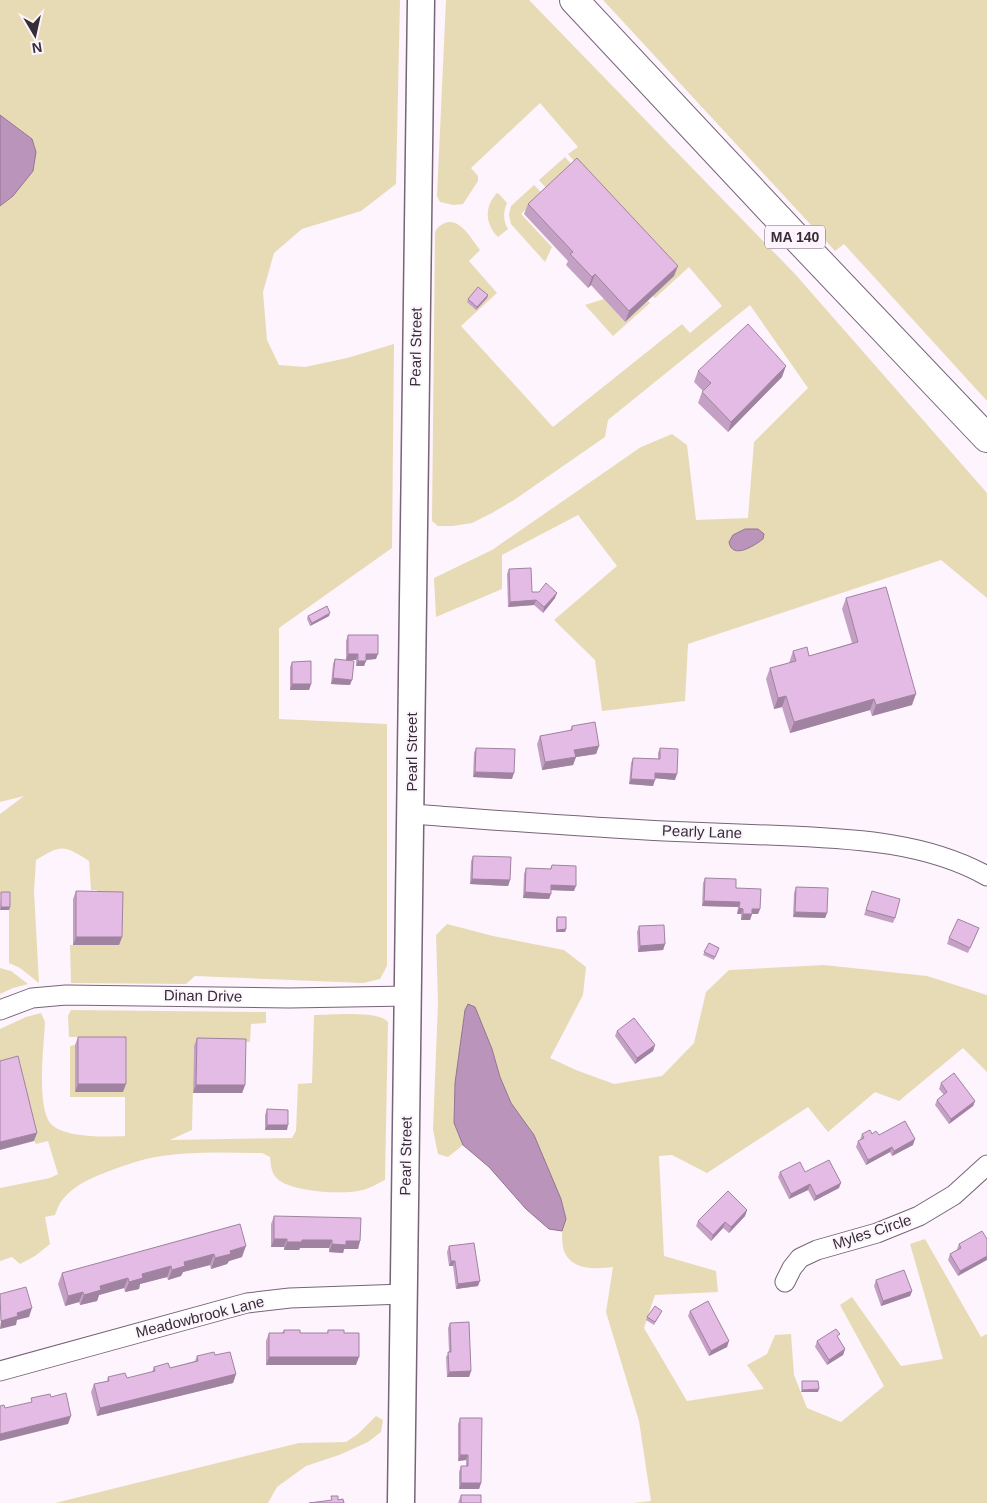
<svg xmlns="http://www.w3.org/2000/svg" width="987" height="1503" font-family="Arial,sans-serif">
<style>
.green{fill:#e7dbb6}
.water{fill:#bb94bb;stroke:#937593}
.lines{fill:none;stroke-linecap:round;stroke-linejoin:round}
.street-casing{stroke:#776477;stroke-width:21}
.secondary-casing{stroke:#776477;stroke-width:29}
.highway-casing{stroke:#776477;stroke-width:30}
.street{stroke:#fff;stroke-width:19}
.secondary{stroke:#fff;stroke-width:26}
.highway{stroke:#fff;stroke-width:28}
.wall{fill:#c4a1c4}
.shaded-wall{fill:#a083a0}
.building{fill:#e4bbe4;stroke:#a083a0}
.labels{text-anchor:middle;stroke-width:4;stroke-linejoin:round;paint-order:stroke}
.shield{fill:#fdf4fd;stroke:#726972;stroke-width:1}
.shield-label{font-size:14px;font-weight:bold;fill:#362e36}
.street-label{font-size:15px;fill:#362e36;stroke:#fdf4fd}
</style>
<rect width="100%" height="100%" fill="#fdf4fd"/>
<!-- green -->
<path class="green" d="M0,0H400L396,184L361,211L302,229L274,253L263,292L267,340L279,365L305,367L347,358L394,344L392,548L279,628V719L387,724V966L380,979L363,983L195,976L186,984L71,983L70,945H119L97,900V890H91L89,861C64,845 62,844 36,860L34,891L39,983L20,968L9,963V895H0V814L24,796L0,802V206L13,196L32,139L0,115Z
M446,0H529L795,274L987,493V598L941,560L688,644L685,701L602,711L595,660L554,620L617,566L578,515L502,555V589L436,617L434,578L492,550L641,447L672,434L687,445L696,520L748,518L754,442L808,388L750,305L608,420L605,437L514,500L492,513L472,523L453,526H438L432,521L435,232C437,228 439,226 443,224C459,215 472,240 480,250L469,261L497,293L461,326L553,427L682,324L690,333L722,306L689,267L655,298L652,296L673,276L568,154L578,147L540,103L471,168L478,176V181L463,204L453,205L440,202L437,196Z
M603,0H987V401L844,244L835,251Z
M565,157L573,166L547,189L539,180Z
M534,185L543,194L521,214L552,247L545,262L511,224L509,215L511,206Z
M497,193L499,194L507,203C503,212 503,221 508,229L498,237C485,224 484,207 497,193Z
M604,299L625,322L648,301L650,303L613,336L585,305Z
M447,924L493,936L564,950L586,967L583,995L550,1058L576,1070L614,1084L662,1076L694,1043L706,992L729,970L824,965L927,976L987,995V1072L963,1048L899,1101L875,1092L828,1132L808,1107L707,1173L672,1155L659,1156L664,1256L716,1271L718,1292L655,1295L644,1328L687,1401L764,1389L747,1365L767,1354L775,1335L791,1334L794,1375L807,1408L841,1422L884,1386L840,1305L852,1297L901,1366L943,1359L910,1244L925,1239L981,1337L987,1334V1503H633L651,1501L639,1421L606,1312L613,1267C596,1269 572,1271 564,1251C562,1245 562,1237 562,1231L549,1229L526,1209L489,1167L463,1145L448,1157L438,1154L433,1130L438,1002L436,935Z
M0,968L11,971L28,984L13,988L0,994Z
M71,1010L266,1012V1023L251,1024L250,1042L216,1041L194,1046L192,1130L170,1140L292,1138L296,1131L298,1084L312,1083L314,1015C329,1015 379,1010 388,1022L385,1180C378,1183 371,1188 363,1190C344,1195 297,1192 280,1181C271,1175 271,1166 270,1157L262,1153C229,1153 195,1151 162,1156C140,1159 120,1167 99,1175C87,1180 73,1187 64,1198C60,1202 57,1209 55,1215L45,1217L50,1244L35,1256L20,1264L12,1257L0,1261V1188L50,1178L58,1174L48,1141L36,1144L34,1141L0,1068V1029L26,1017L41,1013L45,1022C44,1045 36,1107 51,1124C64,1138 107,1137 125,1136V1097H70V1046L75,1045V1092H123L100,1037H69L68,1016Z
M376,1416L383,1420L381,1432L368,1442L339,1455L306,1466L277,1487L268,1503H55L299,1443L346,1442L358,1434Z"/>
<!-- water -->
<path class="water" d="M0,115L32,139L36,152L33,171L13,196L0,206Z
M745,529H758L764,534L763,539C754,546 732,560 729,542L733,535Z
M468,1004L475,1007L492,1049L500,1077L511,1103L534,1135L561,1199L566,1219L562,1231L549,1229L526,1209L489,1167L463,1145L454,1123L455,1083L465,1010Z"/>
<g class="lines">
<defs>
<path id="street" d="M411,814C495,820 580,827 664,831C707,833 750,834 792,836C858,839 928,843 987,876
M0,1010L32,998L66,995L289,998L409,996
M785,1282L792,1268L800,1258L817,1250L877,1233L919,1216L954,1195L987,1165
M0,1371L247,1303L290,1298L404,1294"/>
<path id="secondary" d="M401,1503L421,0"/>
<path id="highway" d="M574,0L793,234L987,438"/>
</defs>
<!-- street casing -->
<use href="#street" class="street-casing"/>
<!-- secondary casing -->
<use href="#secondary" class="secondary-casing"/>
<!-- highway casing -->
<use href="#highway" class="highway-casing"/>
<!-- street -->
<use href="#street" class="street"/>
<!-- secondary -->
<use href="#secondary" class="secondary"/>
<!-- highway -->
<use href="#highway" class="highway"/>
</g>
<!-- wall -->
<path class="wall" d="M528,204L674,276L625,322L591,285L588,288L566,265L568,261L524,214Z
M488,295L487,298L476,310L467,302L468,299Z
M698,371L782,377L728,432L698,403L702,392L703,391L694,382Z
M509,569L532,592L555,598L543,613L534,605L508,607L507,574Z
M846,598L912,705L872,716L870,710L790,733L782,707L774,709L766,679L770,668L789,663L793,651L809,656L852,643L842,609Z
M308,616H329L310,626L307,619Z
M348,635L376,659L366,660L364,666H356V660H346V641Z
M335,659L350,685L331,684L333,664Z
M292,662L311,684L309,690H290V667Z
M572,726L599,746L596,754L576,757L573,765L542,770L537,744L540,736L570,731Z
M476,748L512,779L473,777L474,753Z
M660,748L675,780L655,778L653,786L629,784L631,763L633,758L658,759V753Z
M473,856L510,880L508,886L470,884L471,861Z
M552,865L574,891L551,890L549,899L523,898L524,874L526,868L550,869Z
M705,878L736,888L760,909L758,914H752L750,920H741V914H737L738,907L702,906L703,883Z
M796,887L827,913L825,918L793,917L794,893Z
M76,891L122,937L119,945H73V899Z
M872,891L895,918L893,923L864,915Z
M1,892L10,907L9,910H0Z
M557,917L566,929L565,932H556V920Z
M639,926L665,944L663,950L638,952L637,932Z
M979,928L968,953L947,944L949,938Z
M709,943L719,948L714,960L703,955Z
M617,1031L655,1045L653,1051L635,1064L615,1036Z
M78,1037L123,1092H75V1045Z
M197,1038L245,1085L242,1093H193L194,1046Z
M941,1083L975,1101L973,1106L949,1124L935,1105L937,1100L944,1095L939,1089Z
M267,1109L287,1130H265V1115Z
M862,1134H872L879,1135L913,1145L892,1156L890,1152L866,1165L856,1147L858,1141L860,1140Z
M780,1172H805L839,1188L814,1201L808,1190L789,1199L778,1177Z
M747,1210L745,1216L729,1233L723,1228L711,1241L696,1226L698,1221Z
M274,1216L360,1241L358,1249H344L343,1253L329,1252V1248H300L299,1250H284V1247H271V1224Z
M240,1224L242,1257L229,1261L227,1264L211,1269L210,1265L183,1272L181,1276L168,1280L167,1277L140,1284L139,1289L125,1292L124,1288L99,1295L97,1301L80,1305L79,1302L65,1306L58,1284L62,1273Z
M987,1239L958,1276L948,1260L950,1254L957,1250V1249L959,1244Z
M449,1246L478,1286L456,1289L453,1266H449L447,1252Z
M876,1280L912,1291L910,1296L881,1306L874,1286Z
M662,1311L654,1325L646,1320L647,1317Z
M690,1311L727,1347L709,1356L688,1316Z
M450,1323L471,1371L469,1377H447L446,1357L449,1352L448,1328Z
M284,1330L300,1333H327L328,1330L344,1333L356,1365H266V1341L269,1333H282Z
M838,1339L845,1349L843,1355L827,1365L815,1347L817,1341Z
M215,1355L236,1374L233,1383L97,1416L91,1392L94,1384L107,1381L108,1377L127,1378L152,1372L154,1367L170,1368L195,1361L197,1356Z
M460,1418L481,1483L479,1489H459V1472L461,1466H466V1460L458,1461V1424Z
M461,1495L481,1503H458Z"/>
<!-- shaded-wall -->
<path class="shaded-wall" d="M678,266L674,276L625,322L629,311Z
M595,274L591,285L588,288L592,277Z
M488,295L487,298L476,310L477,307Z
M786,366L782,377L728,432L731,422Z
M557,593L555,598L543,613L544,607Z
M536,600L534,605L508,607L510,602Z
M330,613L329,616L310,626L312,623Z
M348,654H358L356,660H346Z
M366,654H378L376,659L364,660Z
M358,661H366L364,666H356Z
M333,678L352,680L350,685L331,684Z
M292,684H311L309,690H290Z
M916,694L912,705L872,716L876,705Z
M786,696L782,707L774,709L778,698Z
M874,699L870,710L790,733L794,722Z
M599,746L596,754L576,757L573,765L542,770L545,762L574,750Z
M475,772L514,773L512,779L473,777Z
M655,773L677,774L675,780L653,778Z
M631,779L655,780L653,786L629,784Z
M472,879L510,880L508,886L470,884Z
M551,885L576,886L574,891L549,890Z
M525,892L551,894L549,899L523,898Z
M704,901L740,902L738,907L702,906Z
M1,907H10L9,910H0Z
M739,908L743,909L741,914H737Z
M752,909H760L758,914H750Z
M795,912L827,913L825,918L793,917Z
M743,914H752L750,920H741Z
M566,929L565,932H556L557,930Z
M76,937H122L119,945H73Z
M665,944L663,950L638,952L640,946Z
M655,1045L653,1051L635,1064L637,1058Z
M78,1084H126L123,1092H75Z
M196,1085H245L242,1093H193Z
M975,1101L973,1106L949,1124L951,1119Z
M267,1125H288L287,1130H265Z
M37,1133L34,1141L0,1150V1142Z
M915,1139L913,1145L892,1156L894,1151Z
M892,1147L890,1152L866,1165L868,1160Z
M841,1183L839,1188L814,1201L816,1196Z
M810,1184L808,1190L789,1199L791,1194Z
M747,1210L745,1216L729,1233L731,1227Z
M725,1222L723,1228L711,1241L713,1235Z
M274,1239H287L284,1247H271Z
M302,1240H332L329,1248H300L299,1250H284L287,1242Z
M346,1241H360L358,1249H344L343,1253L329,1252L332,1244Z
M246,1246L242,1257L229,1261L227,1264L211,1269L215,1258L230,1251Z
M214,1254L210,1265L183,1272L181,1276L168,1280L172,1270L184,1262Z
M987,1256V1260L958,1276L960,1271Z
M451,1261H455L453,1266H449Z
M171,1266L167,1277L140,1284L139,1289L125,1292L129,1282L142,1274Z
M128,1278L124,1288L99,1295L97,1301L80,1305L84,1295L100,1286Z
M480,1281L478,1286L456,1289L458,1284Z
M912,1291L910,1296L881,1306L883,1301Z
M83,1292L79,1302L65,1306L68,1296Z
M32,1308L29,1317L17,1320L16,1325L0,1329L1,1321L17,1313Z
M729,1341L727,1347L709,1356L711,1351Z
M845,1349L843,1355L827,1365L829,1360Z
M269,1357H359L356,1365H266Z
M471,1371L469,1377H447L449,1372Z
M236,1374L233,1383L97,1416L100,1408Z
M819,1389L818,1392H801L802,1390Z
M71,1416L68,1424L0,1441V1434Z
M460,1455H468L466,1460L458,1461Z
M461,1483H481L479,1489H459Z"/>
<!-- building -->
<path class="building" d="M577,158L678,266L629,311L595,274L592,277L570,254L573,252L528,204Z
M478,287L488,295L477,307L468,299Z
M748,324L786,366L731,422L702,392L711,383L698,371Z
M531,568L532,592H539L546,583L557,593L544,607L536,600L510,602L509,569Z
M886,587L916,694L876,705L874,699L794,722L786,696L778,698L770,668L796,661L793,651L807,647L809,656L858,642L846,598Z
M327,606L330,613L312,623L308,616Z
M348,635H378V654H366V661H358V654H348Z
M335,659L354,661L352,680L333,678Z
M311,661V684H292V662Z
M595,722L599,746L574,750L576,757L545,762L540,736L572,730V726Z
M476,748L515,749L514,773L475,772Z
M660,748L678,749L677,774L655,773V780L631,779L633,758L660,759Z
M473,856L511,857L510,880L472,879Z
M552,865L576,866V886L551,885V894L525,892L526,868L551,869Z
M705,878L736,879V888L761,889L760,909H752V914H743V909L739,908L740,902L704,901Z
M796,887L828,888L827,913L795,912Z
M76,891L123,892L122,937H76Z
M872,891L900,899L895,918L866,910Z
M1,892H10V907H1Z
M557,917H566V929L557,930Z
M958,919L979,928L970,948L949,938Z
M664,925L665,944L640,946L639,926Z
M709,943L719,948L715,957L704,952Z
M634,1018L655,1045L637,1058L617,1031Z
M78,1037H126V1084H78Z
M197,1038L246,1039L245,1085H196Z
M18,1056L37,1133L0,1142V1061Z
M954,1073L975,1101L951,1119L937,1100L947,1092L941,1083Z
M267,1109L288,1110V1125H267Z
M905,1121L915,1139L894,1151L892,1147L868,1160L858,1141L864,1138L862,1134L870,1130L872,1134L876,1131L879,1135Z
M829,1160L841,1183L816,1196L810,1184L791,1194L780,1172L800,1162L805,1172Z
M728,1191L747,1210L731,1227L725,1222L713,1235L698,1221Z
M274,1216L361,1218L360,1241H346V1245L332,1244V1240H302V1242H287V1239H274Z
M240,1224L246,1246L230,1251L231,1254L215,1258L214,1254L184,1262L185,1266L172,1270L171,1266L142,1274L143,1278L129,1282L128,1278L100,1286L101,1290L84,1295L83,1292L68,1296L62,1273Z
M982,1231L987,1239V1256L960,1271L950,1254L961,1248L959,1244Z
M474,1243L480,1281L458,1284L455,1261H451L449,1246Z
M904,1270L912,1291L883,1301L876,1280Z
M26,1287L32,1308L17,1313L18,1316L1,1321L0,1294Z
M708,1301L729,1341L711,1351L690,1311Z
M655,1306L662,1311L655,1322L647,1317Z
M469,1322L471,1371L449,1372L448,1352H451L450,1323Z
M836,1329L840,1334L837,1336L845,1349L829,1360L817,1341Z
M284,1330H300V1333H328V1330H344V1333H359V1357H269V1333H284Z
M214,1352L215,1355L230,1352L236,1374L100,1408L94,1384L109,1381L108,1377L125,1373L127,1378L155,1371L154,1367L168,1363L170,1368L198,1361L197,1356Z
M802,1381H818L819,1389L802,1390Z
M66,1393L71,1416L0,1434V1406L4,1405L5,1408L32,1402L31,1398L50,1394L51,1397Z
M460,1418H482L481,1483H461V1466H468V1455H460Z
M461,1495H481V1503H461Z
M331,1496H338V1500L343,1499L344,1503H309L332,1500Z"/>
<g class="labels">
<!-- shield labels -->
<rect class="shield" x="765" y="225.5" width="60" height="23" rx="4"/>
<g class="shield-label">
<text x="795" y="242">MA 140</text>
</g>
<!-- street labels -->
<g class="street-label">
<text transform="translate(416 347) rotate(-89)" y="5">Pearl Street</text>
<text transform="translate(412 752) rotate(-90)" y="5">Pearl Street</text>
<text transform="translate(702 832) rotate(2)" y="5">Pearly Lane</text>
<text transform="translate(203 996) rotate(1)" y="5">Dinan Drive</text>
<text transform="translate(406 1156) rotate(-89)" y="5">Pearl Street</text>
<text transform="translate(872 1232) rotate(-18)" y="5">Myles Circle</text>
<text transform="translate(200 1317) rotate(-14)" y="5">Meadowbrook Lane</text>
</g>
</g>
<!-- north arrow -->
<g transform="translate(35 35) rotate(171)" stroke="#fdf4fd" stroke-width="4" paint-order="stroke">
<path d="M0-4L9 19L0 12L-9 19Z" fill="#362e36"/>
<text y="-8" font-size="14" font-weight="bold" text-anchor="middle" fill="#362e36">N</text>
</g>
</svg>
